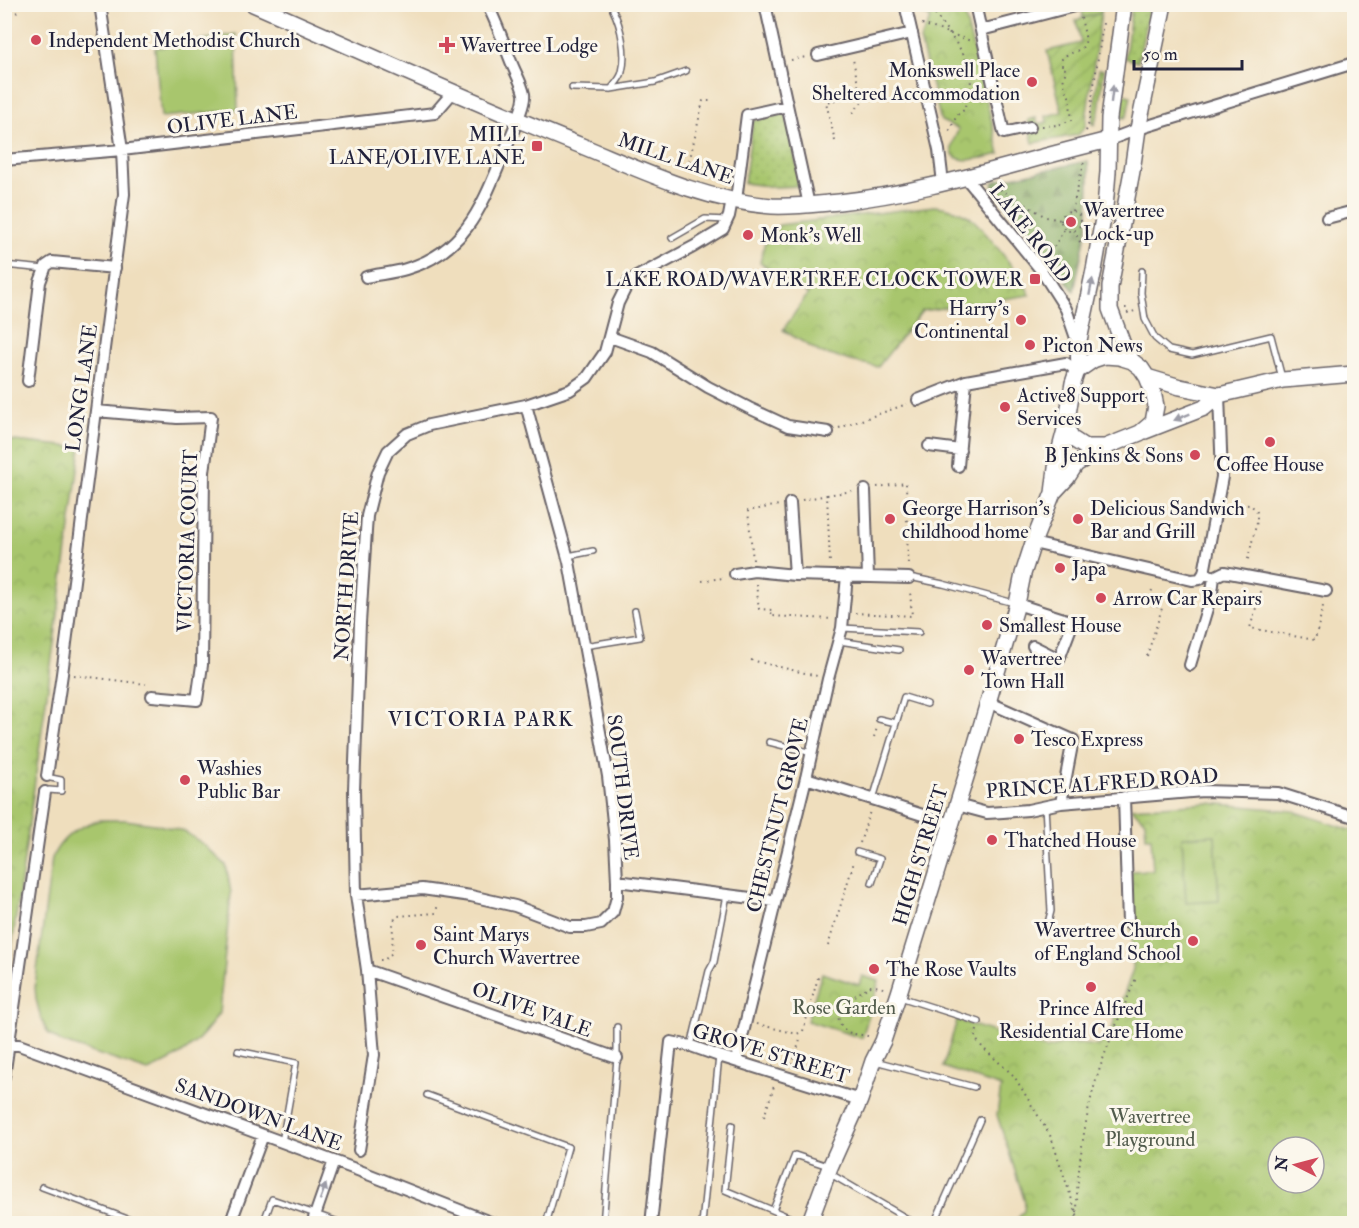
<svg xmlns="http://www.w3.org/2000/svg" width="1359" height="1228" font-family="'IM FELL Double Pica',serif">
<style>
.grass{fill:url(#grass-dots);stroke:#657454;stroke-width:1.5}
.forest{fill:url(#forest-firs);stroke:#54664e;stroke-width:1.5}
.park{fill:url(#park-crowns);stroke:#657454;stroke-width:1.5;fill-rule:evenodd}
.garden{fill:url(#garden-furrows);stroke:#657454;stroke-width:1.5}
.pitch{fill:#a8c66d;stroke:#657454;stroke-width:1.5}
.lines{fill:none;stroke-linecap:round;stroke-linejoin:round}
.lane-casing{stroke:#6a6468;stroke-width:8}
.street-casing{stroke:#6a6468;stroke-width:14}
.secondary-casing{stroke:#6a6468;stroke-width:18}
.path{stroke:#6a6468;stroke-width:2;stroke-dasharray:1.5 4.5;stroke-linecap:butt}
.lane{stroke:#fff;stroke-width:5}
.street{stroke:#fff;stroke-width:10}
.secondary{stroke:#fff;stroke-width:15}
.oneway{fill:#9c9ca7}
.poi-dot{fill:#d1495b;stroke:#fbf7ec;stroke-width:2}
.labels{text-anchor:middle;stroke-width:6;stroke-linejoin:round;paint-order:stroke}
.poi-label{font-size:20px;fill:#22223b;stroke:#fbf7ec;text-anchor:start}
.street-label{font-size:20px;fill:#22223b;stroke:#fbf7ec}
.park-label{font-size:20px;fill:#515b4c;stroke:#fbf7ec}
.neighbourhood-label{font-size:21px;letter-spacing:1.5px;fill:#22223b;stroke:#fbf7ec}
</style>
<defs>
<pattern id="grass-dots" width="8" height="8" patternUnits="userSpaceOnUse" patternTransform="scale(1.5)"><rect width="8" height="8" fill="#a8c66d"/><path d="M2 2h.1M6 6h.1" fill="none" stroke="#90aa5f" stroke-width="1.8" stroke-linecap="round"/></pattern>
<pattern id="forest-firs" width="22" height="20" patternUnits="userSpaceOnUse" patternTransform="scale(1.5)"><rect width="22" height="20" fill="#86ab60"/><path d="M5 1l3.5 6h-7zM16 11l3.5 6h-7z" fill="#6d8b50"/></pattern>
<pattern id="park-crowns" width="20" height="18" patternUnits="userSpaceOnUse" patternTransform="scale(1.5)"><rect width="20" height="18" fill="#a8c66d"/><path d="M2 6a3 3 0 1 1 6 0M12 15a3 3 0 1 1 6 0" fill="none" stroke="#90aa5f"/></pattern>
<pattern id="garden-furrows" width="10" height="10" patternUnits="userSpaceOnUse" patternTransform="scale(1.5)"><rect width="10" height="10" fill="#a8c66d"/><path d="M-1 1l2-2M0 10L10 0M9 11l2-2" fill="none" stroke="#90aa5f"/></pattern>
</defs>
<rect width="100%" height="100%" fill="#fbf7ec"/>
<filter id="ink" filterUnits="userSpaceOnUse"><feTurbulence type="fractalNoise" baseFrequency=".0167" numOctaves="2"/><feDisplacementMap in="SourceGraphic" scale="12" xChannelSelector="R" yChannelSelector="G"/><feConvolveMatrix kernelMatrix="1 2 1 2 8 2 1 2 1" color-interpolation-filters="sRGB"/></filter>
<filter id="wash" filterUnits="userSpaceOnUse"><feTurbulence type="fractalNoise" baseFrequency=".008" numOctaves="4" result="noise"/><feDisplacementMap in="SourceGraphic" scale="24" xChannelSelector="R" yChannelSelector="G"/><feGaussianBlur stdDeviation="1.35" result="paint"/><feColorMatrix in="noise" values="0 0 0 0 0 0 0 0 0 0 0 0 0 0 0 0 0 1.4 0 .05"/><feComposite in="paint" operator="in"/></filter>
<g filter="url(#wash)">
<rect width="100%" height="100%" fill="#efdebd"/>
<!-- grass -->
<path class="grass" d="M1095,5H1102L1101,13L1083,18L1082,10L1095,7Z
M1132,5H1150L1138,62L1125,58Z
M1099,69L1104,70L1099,112L1094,125L1092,124Z
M1121,94L1131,96L1127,115L1126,117L1124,118L1123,117L1118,115Z
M786,113L801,186L775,187L744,183L753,121Z"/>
<!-- forest -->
<path class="forest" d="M1088,161L1089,177L1088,224L1074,291L1020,221L992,190L993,183L998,180Z"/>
<!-- park -->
<path class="park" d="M914,5H962L1000,154C987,157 944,170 953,143C954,138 957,133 959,129L941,121L920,40L931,18L915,12Z
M934,206C947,207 959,210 970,217C982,227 1025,280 1030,295L922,311L878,367L851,361L819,352L783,330L808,294L760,263L764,245L779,225Z
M5,440L81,448L5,997L4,440Z
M1209,803L1293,811L1354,831V1223H1014L1024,1211L1025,1202L997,1115L1001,1087L943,1067L957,1020L1046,1049L1069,1043L1098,1046L1112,1029L1133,969L1131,871L1153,870L1151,837H1146L1145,821L1131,808ZM1278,1147H1314V1183H1278Z
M822,973L859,985L862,976L879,981L862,1038L807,1021Z"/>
<!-- garden -->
<path class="garden" d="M1101,13L1085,127L1078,135L1033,143L1028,120L1036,118L1038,124L1047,122L1046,116L1062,112L1047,51L1081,43L1076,20Z"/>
<!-- pitch -->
<path class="pitch" d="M236,34L238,110L161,117L155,48Z
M100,820H125L154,824L184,831L204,845L226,865L231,893L219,1013C199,1044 181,1057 148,1071L61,1042L48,1033L41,1019L36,999L35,986L52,858C61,837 78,826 100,820Z
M1215,835L1219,901L1186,903L1182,837Z"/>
</g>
<g filter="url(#ink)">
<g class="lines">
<defs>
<path id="lane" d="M572,88L611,89L655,82L686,71
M611,89C615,84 621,78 622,72C627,54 621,26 613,10
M672,238L705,219L727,220
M4,265L45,269
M1142,271L1141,293L1145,319L1155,338L1169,350L1192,355L1271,336L1282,378
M568,556L593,551
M914,578L943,584L1014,603
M842,628L919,632
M839,641L899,650
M584,646L640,637L635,611
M879,719L896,723
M769,742L812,753
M45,792L49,790L61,791V780L51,778L47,776
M873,799L904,697L927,704
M1045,806L1051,911L1046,931
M857,852L880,859L872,883
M900,997L979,1022
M691,1046L709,971L714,962L727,895
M238,1051L296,1063L282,1142
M875,1061L974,1087
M427,1095L568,1147L546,1224
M732,1125L725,1190L805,1224
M829,1173L916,1224
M42,1187L141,1224
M773,1210L795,1155L828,1166
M263,1224L272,1199L344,1224
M603,1224L617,1058V1027
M702,1224L719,1056
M934,1224L980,1120"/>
<path id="street" d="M765,4L809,205
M905,4L939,150L943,183
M975,4L1004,133L1030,127
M489,8L503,4
M981,30L1082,4
M818,55L912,33
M1109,140L1138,129L1354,63
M4,160L122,150L435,113L454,91
M966,178L1041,270L1066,309L1077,341
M736,200L747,115L787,106
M1327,218L1354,211
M366,277C379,274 393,273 406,269C469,251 484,200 507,146C511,135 526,104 524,94C522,84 516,74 512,64C504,44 497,23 487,4
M610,337L652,352L708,387L749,408L788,426L828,432
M28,381L40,282L46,266L52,262L115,268
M918,400L966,381L1066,363L1077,371
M96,411L177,418L211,417L204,472L202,665L197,700L152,696
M929,446L960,450
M958,466L966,381
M865,490L868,577
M790,503L795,575
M1033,543L1192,580L1200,579L1204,573L1222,477L1219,395
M1204,573L1214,577L1224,572L1326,591
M735,574L754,571L795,575L909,578
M1017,604L1073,622L1059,659L1033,646
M1190,665L1212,592L1214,577
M988,702L1073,740L1061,803
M47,776L62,674L124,194L122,150L100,4
M806,778L951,824
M1124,797L1128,923
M957,805L987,813L1003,812L1028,810L1061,803L1203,791L1278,793L1354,817
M617,881L775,901
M356,895L422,889L471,896L515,906L570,927H586L601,924L613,912L617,897V881L615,840L608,776L569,562L526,405
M367,970L617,1058
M4,1045H19L355,1169L495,1224
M736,1061L806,778L828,679L842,628L847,576
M4,1077L45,792
M359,1150L374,1055L367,970L356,895L354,790L360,623L367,516L378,472L388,451L407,434L429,425L526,405L570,390L587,378L605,352L618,303L629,281L693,247L723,229L729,216L732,200
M230,1224L263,1135
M312,1224L334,1161
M651,1224L671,1042L691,1046L719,1056L860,1100"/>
<path id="secondary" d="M253,4C363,52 471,102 582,146C643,171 705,201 772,206C794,207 817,204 839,202C931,192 1019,161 1109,140
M1132,361L1124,347L1110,309V287L1132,171L1138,129L1164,4
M1079,368L1078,345L1094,270L1105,207L1108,172L1109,118L1124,4
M1147,377L1180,387L1219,395L1283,380L1354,374
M1145,431L1204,408L1219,395
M1053,493L1067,478L1076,464L1105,447
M809,1224L830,1167L860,1100L873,1061L883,1041L899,993L969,767L1017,604L1023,574L1033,543L1053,493L1057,460L1066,426L1073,383L1077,371L1093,360L1105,356L1119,357L1132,361L1141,368L1147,377L1153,392L1156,406L1153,422L1140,433L1105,447H1085L1071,438L1066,426"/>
</defs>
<!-- lane casing -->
<use href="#lane" class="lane-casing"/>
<!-- street casing -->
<use href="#street" class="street-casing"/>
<!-- secondary casing -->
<use href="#secondary" class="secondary-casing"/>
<!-- path -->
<path class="path" d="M928,4L963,53L969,67L971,84L964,110L957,115L949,132
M4,14L20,12
M922,24L971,41
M791,60L806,57
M853,113L862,102L860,95
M1042,126L1058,125L1072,120L1069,96L1063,82L1066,69L1062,68V59L1064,56C1091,46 1087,45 1081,18
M1086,131L1088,127L1103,23H1107
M835,141L826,102L860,95L853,59
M704,167L689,163L703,101H710
M995,186L1046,217L1061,220
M1072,211L1084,161
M1061 221a10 10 0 1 1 20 0a10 10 0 1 1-20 0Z
M1074,230L1082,246
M1048,257L1065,228
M1125,308H1127L1128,313L1135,311
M839,428L907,404
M877,487L906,483L908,565
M827,495L853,491
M802,500L827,495L830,563
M1229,504L1251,505L1257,512V521L1247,563
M753,560L748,511L779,505
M702,581L723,578
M756,584L759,609L773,610L771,616L832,619
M1261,591L1250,628L1315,640L1324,602
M855,613L912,616L910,591
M1147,656L1162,608L1148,604L1152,590
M751,660L817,676
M74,675L146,684
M874,737L877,728
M860,843L870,811
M828,946L854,862
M380,960H384L392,953L393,925L395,918L398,916L436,913L438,903
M757,1024L797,1034L803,1031L819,974
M977,1030L975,1038L983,1048L1014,1076L1051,1137L1080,1224
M868,1036C860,1034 851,1035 845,1030C829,1014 847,1002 859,993C863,991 866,987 871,986C876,986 881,987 885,989
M792,1065L800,1040
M764,1117L774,1086
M1075,1224C1078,1213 1077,1202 1077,1191C1079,1167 1082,1142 1087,1117C1096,1068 1117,1024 1136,978"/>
<!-- lane -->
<use href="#lane" class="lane"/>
<!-- street -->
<use href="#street" class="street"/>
<!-- secondary -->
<use href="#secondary" class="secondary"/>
</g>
<!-- one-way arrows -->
<defs><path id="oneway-solid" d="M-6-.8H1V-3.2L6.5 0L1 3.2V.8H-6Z" transform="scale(1.5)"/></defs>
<g class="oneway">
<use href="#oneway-solid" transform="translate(1112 94) rotate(-83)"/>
<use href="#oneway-solid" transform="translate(1091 287) rotate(-79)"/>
<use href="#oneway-solid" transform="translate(1182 417) rotate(158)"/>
<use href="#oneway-solid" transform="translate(323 1192) rotate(-70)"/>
</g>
</g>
<!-- markers -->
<g class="poi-dot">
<circle cx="36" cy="40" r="6"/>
<path d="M444 36h6v6h6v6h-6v6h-6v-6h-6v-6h6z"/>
<circle cx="1032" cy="82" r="6"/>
<rect x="531" y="140" width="12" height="12" rx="3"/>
<circle cx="1071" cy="222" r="6"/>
<circle cx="748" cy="235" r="6"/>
<rect x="1029" y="273" width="12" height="12" rx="3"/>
<circle cx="1021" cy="320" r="6"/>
<circle cx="1030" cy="345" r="6"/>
<circle cx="1005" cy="407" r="6"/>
<circle cx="1270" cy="442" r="6"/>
<circle cx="1195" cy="455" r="6"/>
<circle cx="890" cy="519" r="6"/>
<circle cx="1078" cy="519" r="6"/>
<circle cx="1060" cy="568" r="6"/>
<circle cx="1101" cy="598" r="6"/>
<circle cx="987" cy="625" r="6"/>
<circle cx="969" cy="670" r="6"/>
<circle cx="1019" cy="739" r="6"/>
<circle cx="185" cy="780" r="6"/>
<circle cx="992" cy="840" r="6"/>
<circle cx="1193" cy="941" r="6"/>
<circle cx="421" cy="945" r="6"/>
<circle cx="874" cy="969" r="6"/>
<circle cx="1091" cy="987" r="6"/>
</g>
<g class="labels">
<!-- poi labels -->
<g class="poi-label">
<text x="48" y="47">Independent Methodist Church</text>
<text x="460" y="52">Wavertree Lodge</text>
<text x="1020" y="77" text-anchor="end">Monkswell Place<tspan x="1020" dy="23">Sheltered Accommodation</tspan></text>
<text x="525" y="141" text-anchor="end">MILL<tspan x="525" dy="23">LANE/OLIVE LANE</tspan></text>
<text x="1083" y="217">Wavertree<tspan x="1083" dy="23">Lock-up</tspan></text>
<text x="760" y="242">Monk's Well</text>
<text x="1023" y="286" text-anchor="end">LAKE ROAD/WAVERTREE CLOCK TOWER</text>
<text x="1009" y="315" text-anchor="end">Harry's<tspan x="1009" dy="23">Continental</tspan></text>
<text x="1042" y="352">Picton News</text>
<text x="1017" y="402">Active8 Support<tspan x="1017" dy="23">Services</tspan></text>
<text x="1183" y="462" text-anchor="end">B Jenkins &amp; Sons</text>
<text x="1270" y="471" text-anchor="middle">Coffee House</text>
<text x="902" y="515">George Harrison's<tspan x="902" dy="23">childhood home</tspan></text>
<text x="1090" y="515">Delicious Sandwich<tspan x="1090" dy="23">Bar and Grill</tspan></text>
<text x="1072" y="575">Japa</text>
<text x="1113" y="605">Arrow Car Repairs</text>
<text x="999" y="632">Smallest House</text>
<text x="981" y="665">Wavertree<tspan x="981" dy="23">Town Hall</tspan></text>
<text x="1031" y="746">Tesco Express</text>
<text x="197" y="775">Washies<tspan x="197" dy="23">Public Bar</tspan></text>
<text x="1004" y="847">Thatched House</text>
<text x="1181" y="937" text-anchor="end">Wavertree Church<tspan x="1181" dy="23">of England School</tspan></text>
<text x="433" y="941">Saint Marys<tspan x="433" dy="23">Church Wavertree</tspan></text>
<text x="886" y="976">The Rose Vaults</text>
<text x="1091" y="1015" text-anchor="middle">Prince Alfred<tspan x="1091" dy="23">Residential Care Home</tspan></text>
</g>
<!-- street labels -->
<g class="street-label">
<text transform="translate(232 119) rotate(-7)" y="7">OLIVE LANE</text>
<text transform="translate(676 158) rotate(19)" y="7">MILL LANE</text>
<text transform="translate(1031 233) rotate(52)" y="7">LAKE ROAD</text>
<text transform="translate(81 388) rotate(-82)" y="7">LONG LANE</text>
<text transform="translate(187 541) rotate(-88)" y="7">VICTORIA COURT</text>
<text transform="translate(346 586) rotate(-86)" y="7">NORTH DRIVE</text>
<text transform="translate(1102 783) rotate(-4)" y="7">PRINCE ALFRED ROAD</text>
<text transform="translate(623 787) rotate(83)" y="7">SOUTH DRIVE</text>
<text transform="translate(777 815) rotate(-76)" y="7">CHESTNUT GROVE</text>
<text transform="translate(920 855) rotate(-73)" y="7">HIGH STREET</text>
<text transform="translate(532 1009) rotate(20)" y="7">OLIVE VALE</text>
<text transform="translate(771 1053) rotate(17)" y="7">GROVE STREET</text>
<text transform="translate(259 1114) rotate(20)" y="7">SANDOWN LANE</text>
</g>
<!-- park labels -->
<g class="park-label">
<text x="844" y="1014">Rose Garden</text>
<text x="1150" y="1123">Wavertree<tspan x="1150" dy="23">Playground</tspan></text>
</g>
<!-- neighbourhood labels -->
<g class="neighbourhood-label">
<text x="481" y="726">VICTORIA PARK</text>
</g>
</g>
<!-- margin -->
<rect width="1359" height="1228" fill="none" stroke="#fbf7ec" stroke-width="24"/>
<!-- north arrow -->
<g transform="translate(1296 1165) rotate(276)"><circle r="28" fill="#fbf7ec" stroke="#a4a2a5" stroke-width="1.5"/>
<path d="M0-4.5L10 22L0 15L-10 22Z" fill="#d1495b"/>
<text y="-9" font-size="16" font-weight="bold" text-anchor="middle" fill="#22223b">N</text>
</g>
<!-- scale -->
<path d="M1134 60v9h108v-9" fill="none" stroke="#22223b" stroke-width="3"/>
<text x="1143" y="60" font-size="18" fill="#22223b" stroke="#fbf7ec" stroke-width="4.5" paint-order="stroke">50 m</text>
</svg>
